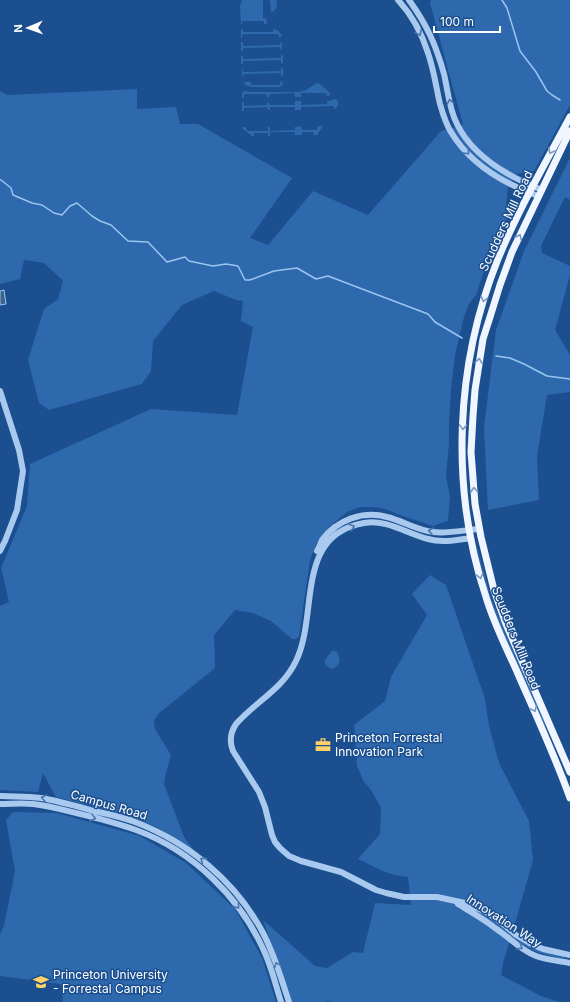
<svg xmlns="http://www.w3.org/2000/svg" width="570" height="1002" font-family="Inter,sans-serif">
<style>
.green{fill:#2e69ad}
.water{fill:#3c6290;stroke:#9cc4f0}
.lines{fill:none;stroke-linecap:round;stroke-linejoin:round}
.stream{stroke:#9cc4f0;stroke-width:1.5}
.minor{stroke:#a9c9ee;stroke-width:6}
.major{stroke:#f0f6ff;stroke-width:7}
.oneway{stroke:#4674ac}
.oneway2{stroke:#7b9ac1}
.labels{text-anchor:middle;stroke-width:3;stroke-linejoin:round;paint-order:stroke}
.street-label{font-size:12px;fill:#fff;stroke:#1b4f8f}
.poi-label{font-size:12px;fill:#fff;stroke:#1b4f8f;text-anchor:start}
</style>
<rect width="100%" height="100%" fill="#1b4f8f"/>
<!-- green -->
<path class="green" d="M242,0H263V18H266L267,24H264V21H242V24H241L240,6Z
M270,0H276C278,5 277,10 272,12L271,11Z
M431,0H570V105L534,171L517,174L508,186L506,207L514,206L492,248L476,295L469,304L464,317L455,355L451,390L449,424V443L446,476L450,496L448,521L433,526L403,516L385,509L374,507H360L347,512L330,526L317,542L310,560L299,636L296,639H292L271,621L253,613L235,610L214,635L215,668L158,714L154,721L155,729L171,755L165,777L164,784L184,837L195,852L157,827L125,815L56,797L43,773L38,792L0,790V606L9,602L1,568L27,506L30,464L151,409L237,415L253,327L241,321L243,301L236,300L214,291L182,305L153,341L151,371L142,384L49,410L39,403L28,360L44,309L58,299L63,281L44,263L24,260L20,279L0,284V91L7,95L137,89V109L176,107L180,124H198L292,178L250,238L268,245L313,191L368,215L441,131L463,125L430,3Z
M241,29H242L243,32H273V29C277,29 280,32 282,36L281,37H279L278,34H243L242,38H241Z
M241,42H243V46L280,45L281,42H282V50H281L280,47L243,48V51H241Z
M281,55H283V63H281V60L243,61V64H241V56H243V59L281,58Z
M281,68H283V76H281V73L243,74V77H242V69H243V72L281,71Z
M283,81L282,85L280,87H251L245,85L244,82H251V85H280V82Z
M318,83L321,85L330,93L329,96H327L326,93H301V97H295L294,93L270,94L269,97H267V94H244V98H242V93L244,91L250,92H299L306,90L315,84Z
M334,99L337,100C340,103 338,106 335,109H334V106L301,107V110H295V107H270V110H268L267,107L244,108V111H242V102H244V106L267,105L268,102H269L270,105H295V101H301V105L327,104V101H330Z
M295,127L301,126L302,130H317L318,126H323L317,135H314L313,132H302V135H295V132H270V136H268V133H254V136H252L243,129V127H246L247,131H268V127H270V131L295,130Z
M570,158V200L565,197L541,246L542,253L570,266V275L555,330L570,355V392L547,395L537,456L539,500L488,510L484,428L494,346L496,330L524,251Z
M476,547H477L491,598L564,767L548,731L538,713L502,633L492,607Z
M430,575L446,585L485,699L489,726L499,763L529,821L533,860L512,934L565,956L564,959C542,955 530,951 511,937L503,963L501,975L541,996L559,1002H332L327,1001L325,1002H292L263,920L315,966L327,968L353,952L363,953L375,903L411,905L408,877C389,876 375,867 358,859L380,834L381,808L371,790L364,782L357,766L354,725L385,701L391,677L427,615L412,594Z
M332,651H335L337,652C341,660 341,665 332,669C319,663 326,659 332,651Z
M13,812L57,813L140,836L186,863L235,909L262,958L276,1002H63L61,984L0,976V934L4,926L15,871L6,820Z"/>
<!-- water -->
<path class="water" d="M4,290L6,304L0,305V291Z"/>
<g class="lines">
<!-- stream -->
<path class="stream" d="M502,0L507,8L520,51L536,72L547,91L552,95L560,100
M0,180H1L11,188L13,195L32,203L42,205L54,213L62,215L70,206L77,203L92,216L100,221L111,225L128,241L148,242L167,262L185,257L189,261L213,266L226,264L238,266L245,280H250L274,271L297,268L316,279L328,276L428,314L435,322L462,338
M496,356L510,358L524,364L547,376L570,379"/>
<!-- minor -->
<path class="minor" d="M398,0C412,15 422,34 428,53C434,70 436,87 440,104C442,111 447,126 451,132C470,164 505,184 538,196
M409,0C427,25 436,45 444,74C448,91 449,109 457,124C473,157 509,177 542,190
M0,391L19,450L23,471L17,510L5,541L0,551
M471,538C457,540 442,543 428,539C407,534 387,519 364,523C294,535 319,614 296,661C283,689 255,702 236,724C230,733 229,741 233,751L259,792L265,807L272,835L275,842L280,848L289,856L301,861L341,872L376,890L386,893L404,897H437L465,903L488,913L502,923L516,935L533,945L543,949L570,955
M317,551C319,548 320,544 322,540C337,520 363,510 387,517C403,521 417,530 433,532C448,534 464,530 479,529
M0,796L30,797L41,798C59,801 76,806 94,811C108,814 122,817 135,822C188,842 235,881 262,931C274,953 281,978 289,1002
M0,804C11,804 22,803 33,804C53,806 73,813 93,817C107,821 122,825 136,830C193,851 241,898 265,953C272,969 276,986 281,1002
M458,904C471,912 484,919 495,928C509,937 520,950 536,956C547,960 559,961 570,963"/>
<!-- major -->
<path class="major" d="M570,117C545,164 518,210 498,259C455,365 450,489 486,597C494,624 507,649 518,674C536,715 555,756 570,798
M570,131L512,252L500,285L490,317L483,339L475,390L473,416L471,452L475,504L481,537L494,590L506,624L570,772"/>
</g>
<!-- one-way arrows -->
<defs><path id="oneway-chevron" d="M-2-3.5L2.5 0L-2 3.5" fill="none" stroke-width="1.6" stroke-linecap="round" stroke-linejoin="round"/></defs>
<g class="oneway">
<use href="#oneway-chevron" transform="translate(419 33) rotate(63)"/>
<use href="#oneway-chevron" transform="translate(450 102) rotate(-103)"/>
<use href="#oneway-chevron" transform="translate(467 152) rotate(47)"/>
<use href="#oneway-chevron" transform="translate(352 527) rotate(-19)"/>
<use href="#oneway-chevron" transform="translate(431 531) rotate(-168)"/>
<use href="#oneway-chevron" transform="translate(44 798) rotate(-170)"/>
<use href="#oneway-chevron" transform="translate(93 818) rotate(14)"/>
<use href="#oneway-chevron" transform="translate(203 860) rotate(-142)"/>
<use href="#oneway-chevron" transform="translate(237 906) rotate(53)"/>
<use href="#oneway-chevron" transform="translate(520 947) rotate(34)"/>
<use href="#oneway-chevron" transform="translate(277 965) rotate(-110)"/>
</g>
<g class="oneway2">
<use href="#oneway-chevron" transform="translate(551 151) rotate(118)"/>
<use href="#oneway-chevron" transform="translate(519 237) rotate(-65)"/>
<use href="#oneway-chevron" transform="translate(484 299) rotate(105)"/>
<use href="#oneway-chevron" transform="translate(479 361) rotate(-81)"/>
<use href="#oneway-chevron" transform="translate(463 427) rotate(92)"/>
<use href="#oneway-chevron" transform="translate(474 490) rotate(-94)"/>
<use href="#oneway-chevron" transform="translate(480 576) rotate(75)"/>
<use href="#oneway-chevron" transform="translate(534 709) rotate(66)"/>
</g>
<!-- icons -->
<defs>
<symbol id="office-bare" viewBox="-9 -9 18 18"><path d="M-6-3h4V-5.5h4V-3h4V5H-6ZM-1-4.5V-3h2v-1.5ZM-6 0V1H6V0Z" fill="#ffd166" stroke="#1b4f8f" stroke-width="2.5" paint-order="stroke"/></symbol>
<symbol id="university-bare" viewBox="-9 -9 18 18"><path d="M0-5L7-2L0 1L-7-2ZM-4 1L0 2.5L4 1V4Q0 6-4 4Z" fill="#ffd166" stroke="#1b4f8f" stroke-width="2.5" paint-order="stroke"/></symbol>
</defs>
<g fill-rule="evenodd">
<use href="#office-bare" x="312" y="734" width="22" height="22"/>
<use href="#university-bare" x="30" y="971" width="22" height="22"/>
</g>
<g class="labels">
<!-- street labels -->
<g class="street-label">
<text transform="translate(506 221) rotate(-65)" y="4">Scudders Mill Road</text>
<text transform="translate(516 638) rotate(68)" y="4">Scudders Mill Road</text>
<text transform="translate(109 805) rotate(16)" y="4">Campus Road</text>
<text transform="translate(504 921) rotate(33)" y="4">Innovation Way</text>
</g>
<!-- poi labels -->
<g class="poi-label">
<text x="335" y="742">Princeton Forrestal<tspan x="335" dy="14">Innovation Park</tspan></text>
<text x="53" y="979">Princeton University<tspan x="53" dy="14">- Forrestal Campus</tspan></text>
</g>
</g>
<!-- north arrow -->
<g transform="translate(28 28) rotate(268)" stroke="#1b4f8f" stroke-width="3" paint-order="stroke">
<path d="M0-3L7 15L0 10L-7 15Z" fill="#ffffff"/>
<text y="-6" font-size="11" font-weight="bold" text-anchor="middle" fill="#ffffff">N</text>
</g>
<!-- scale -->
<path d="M434 26v6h66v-6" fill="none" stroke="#ffffff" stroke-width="2"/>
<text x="440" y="26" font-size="12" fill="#ffffff" stroke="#1b4f8f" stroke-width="3" paint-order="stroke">100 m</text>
</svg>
